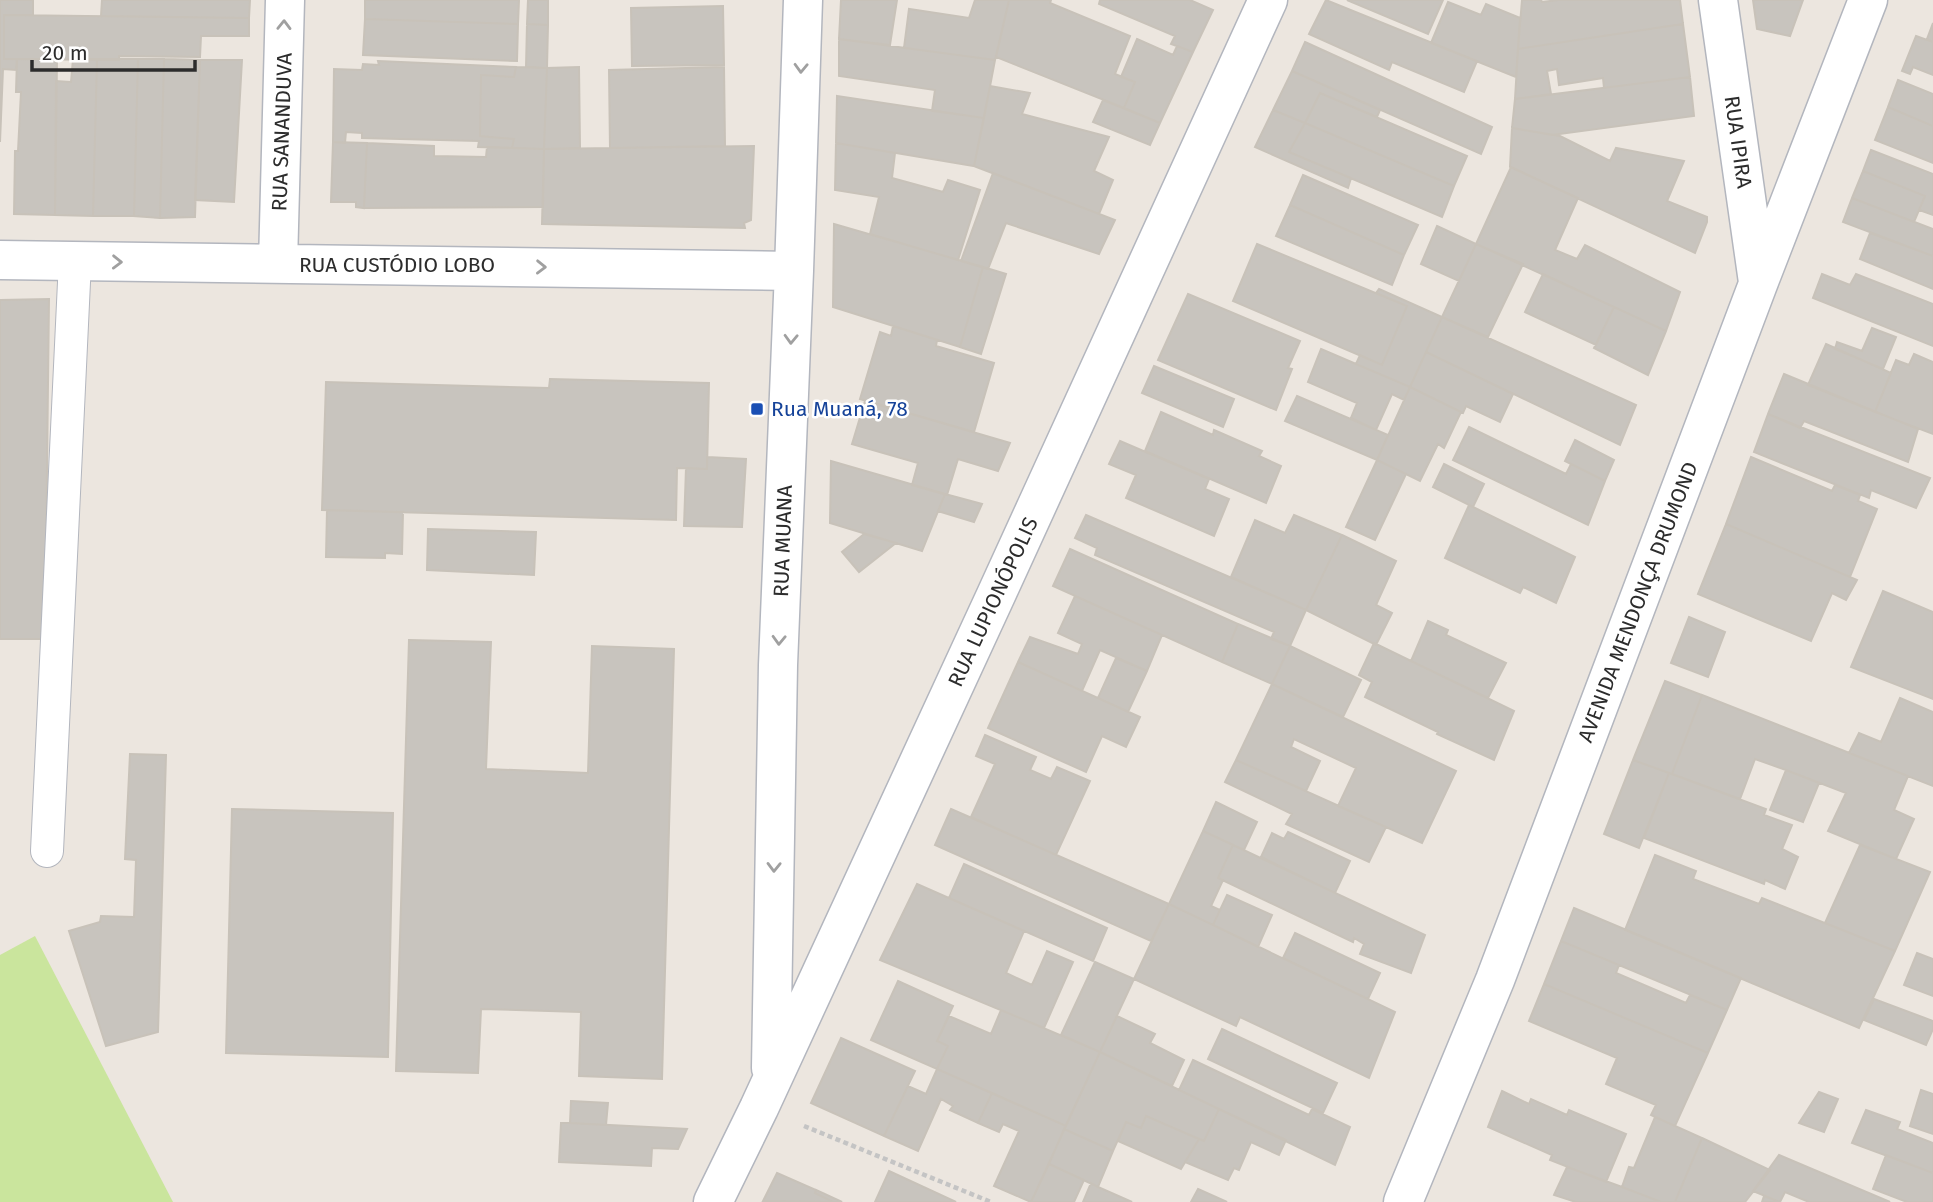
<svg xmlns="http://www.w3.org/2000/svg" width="1933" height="1202" font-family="'Fira Sans',sans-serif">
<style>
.pitch{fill:#cae59d}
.building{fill:#c8c4be;stroke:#c8c2b9;stroke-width:2}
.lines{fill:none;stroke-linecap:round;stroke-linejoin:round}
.service-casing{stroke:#b3b6be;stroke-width:34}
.minor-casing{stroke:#b3b6be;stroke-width:41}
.path{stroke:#c4c4c4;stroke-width:4.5;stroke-dasharray:5 3.5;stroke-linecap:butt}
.service{stroke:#fff;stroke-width:32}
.minor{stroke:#fff;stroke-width:38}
.oneway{stroke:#a0a0a0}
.transit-dot{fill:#1a4fb4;stroke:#fff;stroke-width:2.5}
.labels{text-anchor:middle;stroke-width:5;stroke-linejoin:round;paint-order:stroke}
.street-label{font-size:21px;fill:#2c2c2c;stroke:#fff}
.transit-label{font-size:21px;fill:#164399;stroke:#fff;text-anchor:start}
</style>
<rect width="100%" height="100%" fill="#ece6df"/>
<!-- pitch -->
<path class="pitch" d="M35,936L173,1202H0V955Z"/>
<!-- building -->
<path class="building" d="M0,0H33V15H4V59H17L16,70L3,69L0,142Z
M102,0H250L249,18L101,16Z
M365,0H519L518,24L365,19Z
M528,0H548V25L527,24Z
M841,0H897L890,45L839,39Z
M975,0H1009L995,60L904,48L909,9L969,18Z
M1009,0H1051L1050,3L1130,36L1115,74L1135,82L1124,108L996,57Z
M1100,0H1190L1213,10L1193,52L1171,44L1175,36L1099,4Z
M1326,0L1477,61L1464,92L1392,62L1389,70L1309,34Z
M1347,0H1443L1428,34Z
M1522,0H1541L1542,2L1558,0H1680L1683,24L1518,49Z
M1753,0H1803L1790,36L1757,29Z
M1448,2L1481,15L1486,4L1520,18L1516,77L1431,43Z
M723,6L724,65L632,66L631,8Z
M4,15L249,18V36H201L200,57L119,56V60L4,59Z
M365,19L518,24L517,61L363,55Z
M1933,23V42L1927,39Z
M527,24L548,25L547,68L526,67Z
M1683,24L1690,77L1604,88L1603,78L1559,85L1557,69L1547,71L1551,94L1515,99L1518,49Z
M1916,36L1933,42V75L1913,67L1910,74L1902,71Z
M839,39L995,60L984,118L932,111L935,90L839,76Z
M1137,39L1173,55L1177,46L1193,52L1160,123L1124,108L1135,82L1121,77Z
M1305,42L1492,127L1481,154L1292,71Z
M17,59H57L55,215L14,214L15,151H18L21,92H16Z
M73,59H97L93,216L55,215L56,81L71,82Z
M97,59H138L134,216H93Z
M138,59H164L160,218L134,216Z
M164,59L200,60L195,217L160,218Z
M200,60H242L234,202L195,200Z
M378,61L516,67L514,77L481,75L480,136L514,139L512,148L478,147L479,141L362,138V133L346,132L345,143L333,142L334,69L362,70L363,64L379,65Z
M516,67L547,68L544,149L512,148L514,139L480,136L481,75L514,77Z
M579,67L580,148L544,149L547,68Z
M724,67L725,146L610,148L609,70Z
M1292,71L1380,110L1377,117L1320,93L1305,123L1273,110Z
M1690,77L1694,116L1552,135L1512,128L1515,99Z
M1898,80L1933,94V126L1888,107Z
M990,86L1030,93L1022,114L1109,137L1094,171L1113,180L1099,214L974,166Z
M1320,93L1467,156L1454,186L1305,123Z
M837,96L984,118L974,166L836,143Z
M1103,100L1160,123L1150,145L1093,122Z
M1888,107L1933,126V163L1875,140Z
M1273,110L1305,123L1289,152L1351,178L1348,188L1255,147Z
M1305,123L1454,186L1442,217L1289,152Z
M1512,128L1560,136L1610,161L1616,148L1684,161L1667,201L1707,217V222L1695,253L1510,167Z
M333,142L367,143L364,208L356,207V202H331Z
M367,143L434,146V156L486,157L487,147L544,149L543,207L364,208Z
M836,143L895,153L892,178L943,192L948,180L980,190L958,260L870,234L879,197L835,190Z
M754,146L751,220L744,223L745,228L542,224L544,149Z
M1871,150L1933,174V215L1919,210L1925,196L1863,171Z
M1511,167L1578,198L1555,250L1577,259L1585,245L1680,292L1666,331L1476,244Z
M1863,171L1925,196L1914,222L1852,198Z
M993,173L1115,220L1099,254L1006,223L988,269L961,261Z
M1303,175L1418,225L1404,255L1290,205Z
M1852,198L1933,229V256L1843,222Z
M1290,205L1404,255L1392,285L1276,236Z
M834,224L983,267L960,347L833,307Z
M1437,226L1476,244L1459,281L1421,264Z
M1870,233L1933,256V289L1860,259Z
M1257,244L1407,306L1382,365L1233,301Z
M1476,244L1523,264L1488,337L1442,317Z
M983,267L1006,274L981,354L960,347Z
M1543,274L1614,307L1596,345L1525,312Z
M1822,274L1850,285L1856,274L1933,304V346L1813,298Z
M1379,289L1442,317L1410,387L1356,364L1360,355L1382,365L1407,306L1376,293Z
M1188,294L1300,341L1288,368L1292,369L1276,410L1158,360Z
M49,299L45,639H0V300Z
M1614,307L1666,331L1648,375L1594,348Z
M1442,317L1636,405L1620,445L1426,352Z
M893,326L937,340L936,346L994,363L974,432L860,399L880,332L891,336Z
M1872,328L1896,337L1883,369L1835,349L1837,342L1862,351Z
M1826,344L1891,373L1875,412L1808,385Z
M1321,349L1410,387L1404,400L1392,394L1376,430L1351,418L1357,403L1308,382Z
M1426,352L1513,394L1500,422L1466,406L1463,413L1410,387Z
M1914,354L1933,362V434L1875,412L1896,360L1909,365Z
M1154,366L1234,399L1223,427L1142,393Z
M1784,374L1918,429L1908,462L1804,421L1800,428L1768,414Z
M550,379L709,383L707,469L677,468L676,520L322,510L326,382L549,388Z
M1410,387L1461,412L1444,448L1438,444L1420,481L1377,460Z
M1297,396L1388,435L1377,460L1285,421Z
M865,401L918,416L1010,443L998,471L958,459L947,495L912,485L918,463L852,444Z
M1161,412L1213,435L1214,430L1262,451L1259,456L1281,466L1266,503L1145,451Z
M1768,414L1930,478L1916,508L1871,490L1869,498L1754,452Z
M1469,427L1566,474L1571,464L1605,481L1588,525L1453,460Z
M1575,440L1614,460L1605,481L1565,461Z
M1120,441L1209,479L1205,489L1229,499L1214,536L1126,498L1136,475L1109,464Z
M707,457L746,459L742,527L684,526L686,468L707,469Z
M1751,457L1832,491L1835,485L1860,495L1858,501L1877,509L1850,577L1726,524Z
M1377,460L1406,474L1375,540L1346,527Z
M831,461L945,494L922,551L830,523Z
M1444,464L1484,484L1473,507L1433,487Z
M945,494L982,504L974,522L938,511Z
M1469,505L1575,557L1556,603L1523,587L1520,593L1445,558Z
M327,510L403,512L402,554L385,553V558L326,557Z
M1086,515L1306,610L1290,646L1271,639L1274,632L1095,555L1097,548L1075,538Z
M1294,515L1342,535L1306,610L1231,577L1255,520L1285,533Z
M1726,524L1857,580L1846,600L1832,593L1811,641L1698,594Z
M428,529L536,532L534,575L427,570Z
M864,534L896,543L859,572L842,552Z
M1342,535L1396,561L1376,605L1392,613L1376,645L1306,610Z
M1070,549L1238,624L1222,662L1053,586Z
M1883,591L1933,612V699L1851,667Z
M1075,596L1162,635L1147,671L1100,650L1082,691L1018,662L1030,637L1078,654L1082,644L1058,633Z
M1689,617L1725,632L1708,677L1671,663Z
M1428,621L1448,630L1446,635L1506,663L1488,698L1411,661Z
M1238,624L1290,646L1272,684L1222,662Z
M409,640L491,642L486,769L588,773L592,646L674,649L662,1079L579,1076L581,1012L481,1009L478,1073L396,1071Z
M1374,643L1514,711L1494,760L1437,734L1438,732L1365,697L1372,682L1359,675Z
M1290,646L1361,680L1343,717L1272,684Z
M1116,658L1147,671L1128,712L1098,698Z
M1018,662L1140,717L1126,747L1102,736L1086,772L988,728Z
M1665,681L1702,695L1672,774L1633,760Z
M1272,684L1456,771L1422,843L1338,806L1356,768L1294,739L1291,747L1320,761L1306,791L1236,760Z
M1702,695L1908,776L1894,810L1914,819L1896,859L1828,831L1846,793L1786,770L1755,759L1740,799L1672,774Z
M1900,698L1933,712V786L1849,753L1859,733L1881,742Z
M985,735L1036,757L1030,770L1051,779L1057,767L1090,781L1056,855L971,817L995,764L976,756Z
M130,754L166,755L158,1032L106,1046L69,931L100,922L101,916L134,917L136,860L125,859Z
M1236,760L1386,827L1369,862L1286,824L1292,814L1225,782Z
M1633,760L1669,773L1639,848L1604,834Z
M1786,770L1819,783L1803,822L1770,810Z
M1669,773L1766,809L1764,815L1792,825L1782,849L1798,857L1785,889L1765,880L1764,884L1644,838Z
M1216,802L1257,822L1244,850L1203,831Z
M232,809L393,813L388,1057L226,1053Z
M951,809L1169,904L1151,941L935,845Z
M1203,831L1233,845L1218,878L1223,880L1211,906L1220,910L1213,925L1169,904Z
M1288,832L1350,861L1335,893L1261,857L1272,833L1284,839Z
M1233,845L1425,935L1411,973L1360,954L1364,944L1354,938L1353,942L1218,878Z
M1860,845L1930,872L1895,951L1825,923Z
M1655,855L1696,871L1693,879L1759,904L1762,898L1895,951L1859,1028L1625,930Z
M964,864L1107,928L1093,961L949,898Z
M917,884L1024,931L1006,973L1032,985L1047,951L1073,962L1044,1028L880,960Z
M1227,895L1272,915L1258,947L1213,925Z
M1169,904L1395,1012L1369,1078L1240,1017L1236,1026L1134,979Z
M1574,908L1741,978L1727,1010L1561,941Z
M1295,933L1380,973L1368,999L1283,958Z
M1561,941L1619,965L1616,973L1686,1003L1690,995L1727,1010L1708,1053L1544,984Z
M1917,953L1933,959V996L1904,985Z
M1095,962L1134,979L1100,1052L1061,1035Z
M898,981L953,1006L937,1041L948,1046L937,1069L871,1040Z
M1544,984L1708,1053L1675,1126L1651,1115L1656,1105L1606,1084L1617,1058L1529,1021Z
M1874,999L1933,1021V1029L1926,1045L1864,1020Z
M1001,1010L1100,1052L1066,1126L937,1069L948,1046L937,1041L949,1016L991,1034Z
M1117,1016L1155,1034L1150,1043L1184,1060L1172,1086L1100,1052Z
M1222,1029L1337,1083L1323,1113L1208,1059Z
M841,1038L915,1071L884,1136L811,1103Z
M1100,1052L1219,1109L1204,1141L1146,1116L1141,1128L1126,1122L1113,1151L1064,1129Z
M1193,1060L1309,1115L1312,1109L1350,1127L1335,1165L1179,1090Z
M937,1069L992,1093L978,1123L950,1110L953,1106L941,1099L918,1151L884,1136L908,1086L926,1094Z
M1921,1090L1933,1094V1134L1910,1126Z
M1502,1091L1529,1104L1531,1099L1567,1115L1569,1110L1626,1134L1606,1182L1550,1160L1552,1155L1488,1127Z
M1819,1092L1838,1099L1824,1132L1799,1123Z
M992,1093L1066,1126L1031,1202L994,1186L1019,1131L1003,1124L999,1132L978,1123Z
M571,1101L608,1103L606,1125L570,1123Z
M1219,1109L1286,1140L1279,1155L1251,1142L1239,1170L1234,1168L1228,1180L1185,1162L1199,1139L1204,1141Z
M1866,1110L1900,1122L1897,1129L1933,1143V1173L1852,1143Z
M1146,1116L1199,1139L1181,1169L1118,1141L1126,1122L1141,1128Z
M1655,1117L1702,1138L1675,1202H1661L1622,1187L1629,1167L1634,1168Z
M561,1123H570L687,1129L678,1149L652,1148L651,1166L559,1162Z
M1064,1129L1113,1151L1098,1187L1049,1164Z
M1702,1138L1770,1170L1745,1202H1675Z
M1779,1155L1890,1202H1809L1785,1192L1780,1202L1753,1191Z
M1886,1155L1933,1173V1202H1907L1873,1189Z
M1049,1164L1084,1180L1074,1202H1031Z
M1567,1167L1622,1187L1661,1202H1576L1554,1195Z
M889,1171L956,1202H875Z
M777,1173L816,1190L815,1193L833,1202L763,1201Z
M1091,1183L1098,1187L1132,1202H1083Z
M1198,1189L1227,1202H1191Z
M816,1190L842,1202H833L815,1193Z
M1764,1196L1780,1202H1762Z"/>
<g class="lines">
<defs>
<path id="service" d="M47,851L75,261"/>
<path id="minor" d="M1718,0L1758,282
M0,260L794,271
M278,264L285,0
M771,1068L778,665L794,271L803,0
M713,1202L759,1108L996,595L1268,0
M1403,1202L1495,980L1758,284L1868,0"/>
</defs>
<!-- service casing -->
<use href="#service" class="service-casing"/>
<!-- minor casing -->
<use href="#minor" class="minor-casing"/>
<!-- path -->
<path class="path" d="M804,1126L991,1202"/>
<!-- service -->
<use href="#service" class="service"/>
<!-- minor -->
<use href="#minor" class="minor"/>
</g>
<!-- one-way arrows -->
<defs><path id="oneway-chevron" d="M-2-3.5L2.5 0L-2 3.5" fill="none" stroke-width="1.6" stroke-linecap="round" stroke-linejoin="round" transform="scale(1.75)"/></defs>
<g class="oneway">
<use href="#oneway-chevron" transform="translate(284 25) rotate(-89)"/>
<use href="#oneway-chevron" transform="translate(801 68) rotate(92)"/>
<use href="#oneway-chevron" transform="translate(117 262) rotate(1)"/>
<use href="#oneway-chevron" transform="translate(541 267) rotate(1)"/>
<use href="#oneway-chevron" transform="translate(791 339) rotate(92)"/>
<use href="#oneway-chevron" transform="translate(779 640) rotate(92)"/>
<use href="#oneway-chevron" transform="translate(774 867) rotate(91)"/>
</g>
<!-- markers -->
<rect class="transit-dot" x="750" y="402" width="14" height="14" rx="3.5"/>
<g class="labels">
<!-- street labels -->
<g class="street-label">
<text transform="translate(282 132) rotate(-88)" y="7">RUA SANANDUVA</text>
<text transform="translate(1738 142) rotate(82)" y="7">RUA IPIRA</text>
<text x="397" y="272">RUA CUSTÓDIO LOBO</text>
<text transform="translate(783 541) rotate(-88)" y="7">RUA MUANA</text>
<text transform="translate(993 602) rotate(-65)" y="7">RUA LUPIONÓPOLIS</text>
<text transform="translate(1638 602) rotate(-69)" y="7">AVENIDA MENDONÇA DRUMOND</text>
</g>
<!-- transit labels -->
<g class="transit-label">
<text x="771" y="416">Rua Muaná, 78</text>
</g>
</g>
<!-- scale -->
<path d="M32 60v10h163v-10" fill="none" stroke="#2c2c2c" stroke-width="3.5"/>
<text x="42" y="60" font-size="21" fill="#2c2c2c" stroke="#ffffff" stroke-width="5" paint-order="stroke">20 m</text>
</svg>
